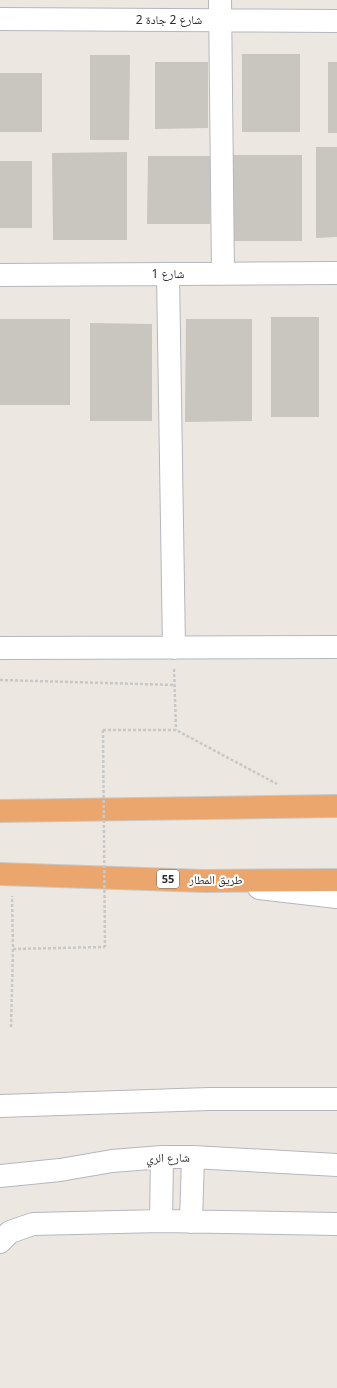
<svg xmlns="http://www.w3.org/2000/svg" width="337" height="1388" font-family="'Noto Sans','Noto Naskh Arabic',sans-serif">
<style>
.building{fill:#c9c6bf}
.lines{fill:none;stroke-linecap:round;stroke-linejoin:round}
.minor-casing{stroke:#b5b7bf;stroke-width:24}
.highway-casing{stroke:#c8c8c8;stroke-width:24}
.path{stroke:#c8c8c8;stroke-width:2.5;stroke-dasharray:3 2;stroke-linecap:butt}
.minor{stroke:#fff;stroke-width:22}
.highway{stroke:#eba66e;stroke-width:22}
.path-bridge{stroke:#c8c8c8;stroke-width:2.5;stroke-dasharray:3 2;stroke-linecap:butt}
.labels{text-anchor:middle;stroke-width:4;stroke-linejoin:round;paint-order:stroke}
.shield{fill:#fff;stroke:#6c6c6c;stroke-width:1}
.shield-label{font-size:11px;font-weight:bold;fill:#2d2d2d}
.street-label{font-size:12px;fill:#2d2d2d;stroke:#fff}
</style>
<rect width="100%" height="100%" fill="#ece8e1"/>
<!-- building -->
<path class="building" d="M242,54H300V132H242Z
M90,55H130L129,140H90Z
M155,62H208V128L155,129Z
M328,62H337V133H328Z
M0,73H42V132H0Z
M316,147H337V237L316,238Z
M127,152V240H53L52,153Z
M231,155H302V241H230Z
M148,156H210V224H147Z
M0,161H32V228H0Z
M271,317H319V417H271Z
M0,319H70V405H0Z
M186,319H252V421L185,422Z
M90,323L152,324V421H90Z"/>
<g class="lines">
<defs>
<path id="minor" d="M220,0L223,274
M0,19L337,21
M168,274L174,648
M0,275L337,273
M0,648L337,647
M259,888L337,897
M0,1106L209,1099H337
M0,1176L60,1170L112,1161L162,1157H193L337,1165
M161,1221L162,1157
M191,1222L193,1157
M0,1242L10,1232L33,1224L161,1221L337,1224"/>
<path id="highway" d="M0,811L337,806
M0,874L204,881L337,880"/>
</defs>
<!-- minor casing -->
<use href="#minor" class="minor-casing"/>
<!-- highway casing -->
<use href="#highway" class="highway-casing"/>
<!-- path -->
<path class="path" d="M174,669L176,730
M0,680L175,685
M103,730H176L277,784
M13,949L105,947
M11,1027L13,949L12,896"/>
<!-- minor -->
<use href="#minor" class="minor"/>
<!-- highway -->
<use href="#highway" class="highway"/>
<!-- path-bridge -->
<path class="path-bridge" d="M103,730L105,947"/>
</g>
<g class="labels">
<!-- shield labels -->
<rect class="shield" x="157" y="870" width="22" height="18" rx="3"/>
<g class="shield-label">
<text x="168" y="883">55</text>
</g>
<!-- street labels -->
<g class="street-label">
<text x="169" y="24">شارع 2 جادة 2</text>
<text x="168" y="278">شارع 1</text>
<text x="216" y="884">طريق المطار</text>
<text transform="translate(168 1158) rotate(-1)" y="4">شارع الري</text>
</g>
</g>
</svg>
